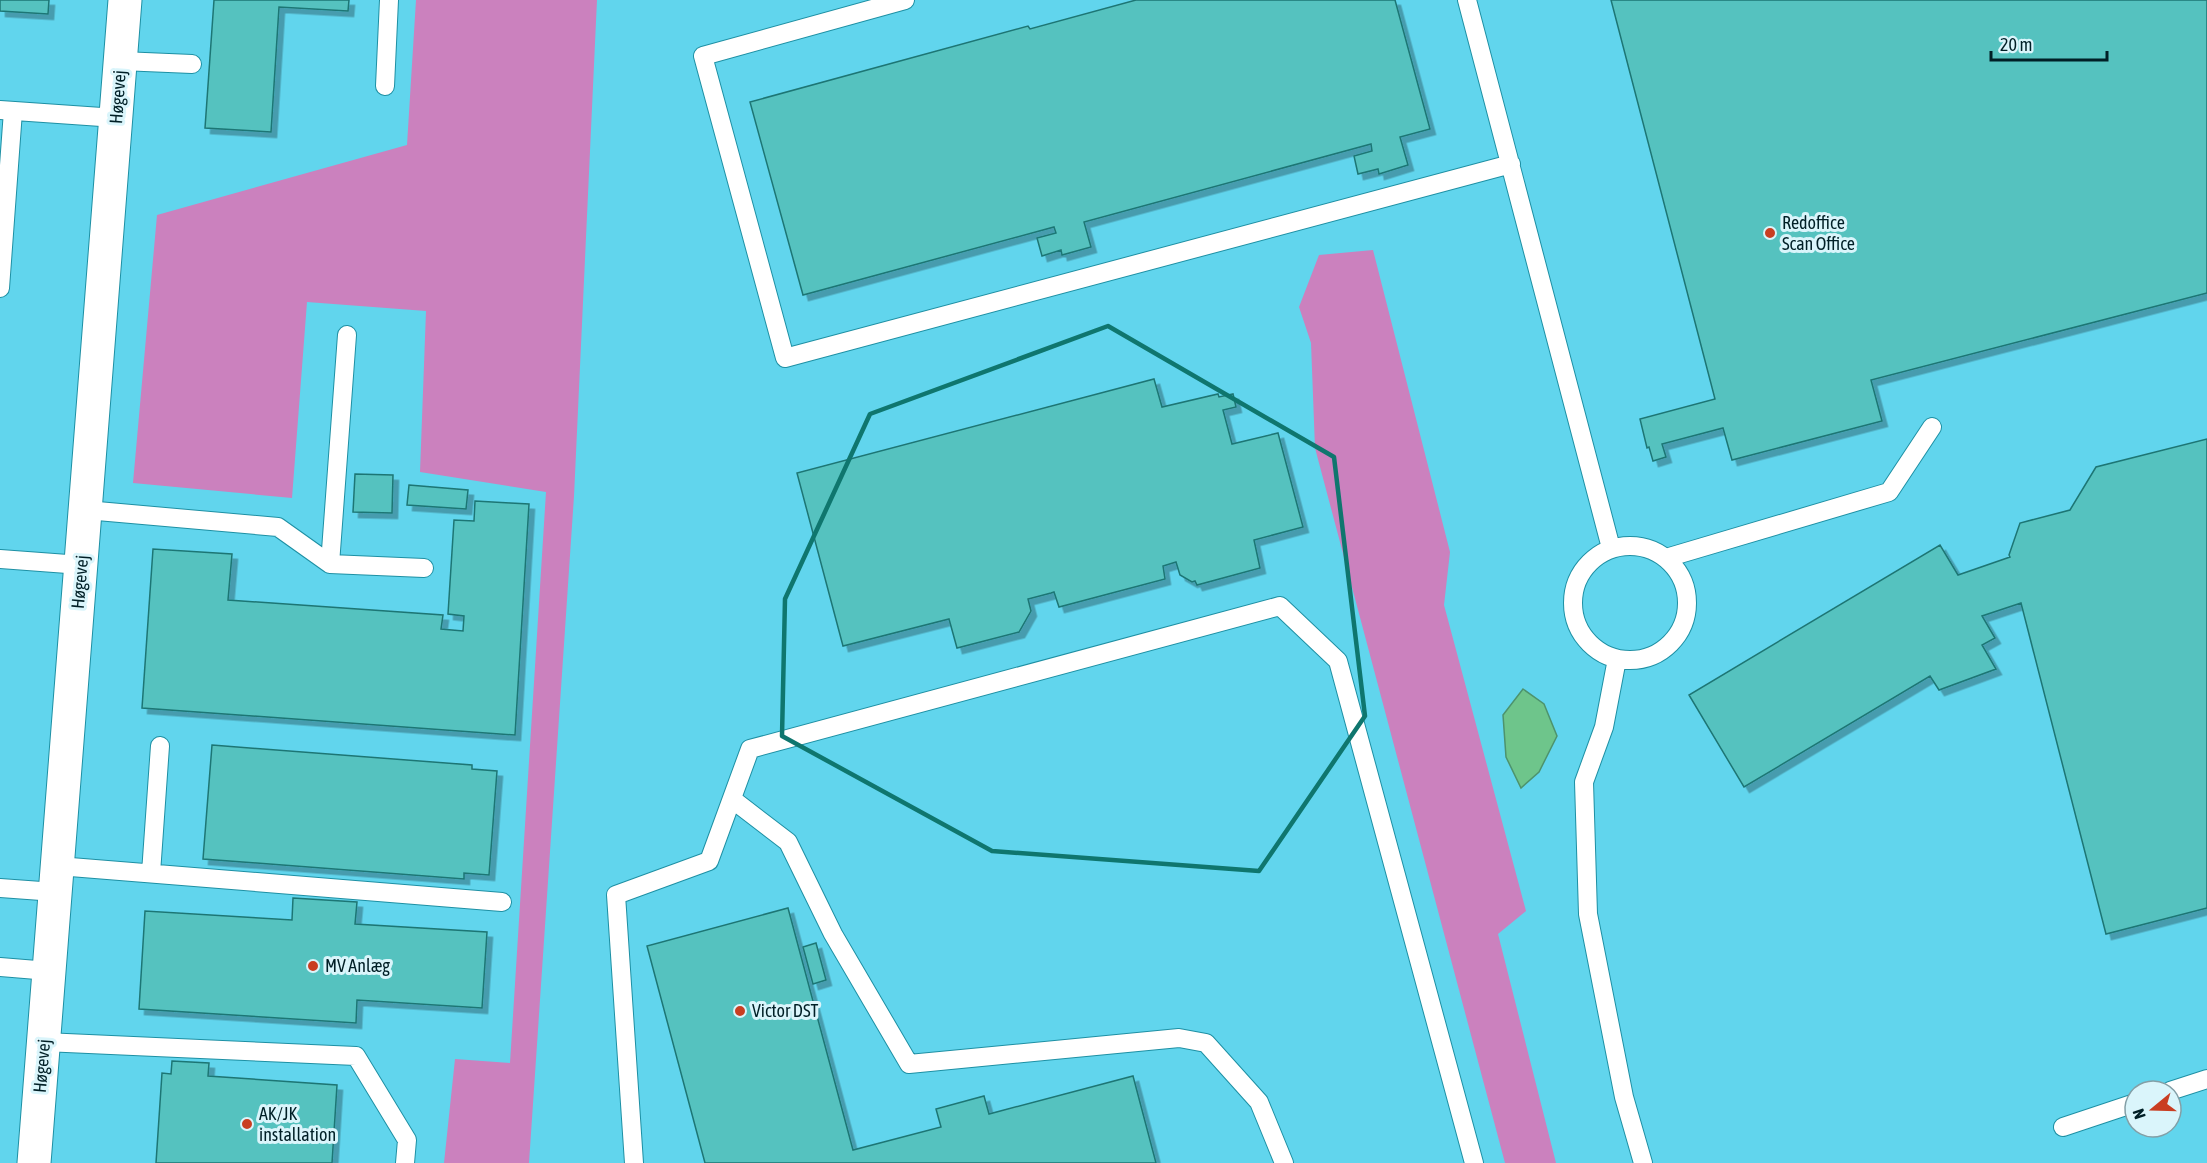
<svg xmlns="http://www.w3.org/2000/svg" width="2207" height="1163" font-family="'Asap Condensed',sans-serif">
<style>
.built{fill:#61d5ed;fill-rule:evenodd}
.forest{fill:#cb81be}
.water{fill:#6ec58b;stroke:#4d936d;stroke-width:1.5}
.building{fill:#55c2bf;stroke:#1e7674;stroke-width:1.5;filter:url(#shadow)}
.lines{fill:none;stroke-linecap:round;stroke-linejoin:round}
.lane-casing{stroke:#1e90a4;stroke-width:20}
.street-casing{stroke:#1e90a4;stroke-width:35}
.lane{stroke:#fff;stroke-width:18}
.street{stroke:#fff;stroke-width:33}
.marked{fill:none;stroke:#0f766e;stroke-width:4.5;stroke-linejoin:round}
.poi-dot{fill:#c93e22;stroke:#daf5fb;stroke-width:2}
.labels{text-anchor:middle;stroke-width:6;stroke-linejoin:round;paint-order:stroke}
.street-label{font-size:18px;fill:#001f26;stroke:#daf5fb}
.poi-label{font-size:18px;fill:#001f26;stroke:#daf5fb;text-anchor:start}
</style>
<defs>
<filter id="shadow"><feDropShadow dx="5.5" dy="5.5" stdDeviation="0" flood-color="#0004"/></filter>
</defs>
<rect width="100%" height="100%" fill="#7be0f5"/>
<!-- built -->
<path class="built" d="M0,0H2207V1163H0ZM2135,1091H2171V1127H2135Z"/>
<!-- forest -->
<path class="forest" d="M416,0H597L574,496L529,1163H444L455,1059L510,1063L546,492L420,472L426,311L307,302L292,498L133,483L157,215L407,145Z
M1373,250L1450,552L1444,605L1526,911L1498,934L1556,1163H1505L1315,448L1311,343L1299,307L1319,255Z"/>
<!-- water -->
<path class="water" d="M1523,689L1544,704L1557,736L1539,772L1521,788L1506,757L1503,715Z"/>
<!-- building -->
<path class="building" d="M0,0H49L48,14L0,11Z
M214,0H349L348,11L279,7L271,132L205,128Z
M1136,0H1395L1430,129L1400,137L1408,165L1379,174L1378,169L1358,174L1354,156L1372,151L1371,144L1084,222L1091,247L1062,255L1061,250L1042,256L1037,238L1056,233L1054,227L803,295L750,102L1028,26L1030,29Z
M1611,0H2207V293L1871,380L1882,421L1732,460L1723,428L1662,444L1666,457L1653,461L1649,447L1647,448L1640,419L1715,399Z
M1154,379L1162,407L1218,394L1219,397L1233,394L1236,407L1223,410L1232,444L1278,433L1303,527L1254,540L1260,568L1197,585L1195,581L1192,582L1180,575L1176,562L1163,566L1165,579L1059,607L1054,592L1051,593L1028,599L1031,611L1019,632L957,648L949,619L843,646L797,473Z
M2207,439V908L2106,934L2021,603L1982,616L1995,638L1982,645L1996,669L1939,690L1930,676L1744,787L1689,695L1940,545L1958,575L2010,557L2009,555L2020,523L2070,510L2096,467Z
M355,474L393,475L392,513L353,512Z
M409,485L468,490L466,509L407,505Z
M475,501L529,504L515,735L142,708L153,549L232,554L228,600L443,615L441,629L463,631L464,616L448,614L454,520L474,521Z
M212,745L472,765V769L497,771L489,875L464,873V879L203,859Z
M293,898L357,902L355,924L487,932L482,1008L357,1000L356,1023L139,1009L145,911L292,920Z
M788,908L853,1150L941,1127L936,1109L984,1096L989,1114L1133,1076L1156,1163H705L647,946Z
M816,943L826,980L813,984L803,947Z
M172,1061L209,1063L208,1076L337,1085L332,1163H156L162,1073L171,1074Z"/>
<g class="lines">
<defs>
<path id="lane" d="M905,0L703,56L785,358L1511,164
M1467,0L1611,548
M121,61L192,64
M385,86L389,0
M0,110L116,118
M0,288L13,111
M86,510L278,527L330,564L424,568
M1573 603a57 57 0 1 1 114 0a57 57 0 1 1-114 0Z
M1666,558L1889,492L1932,427
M0,559L81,565
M330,564L347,335
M1617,659L1604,727L1584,782L1588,914L1624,1097L1643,1163
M732,799L788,842L833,934L909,1064L1179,1038L1206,1043L1259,1102L1284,1163
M58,866L502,902
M151,873L160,746
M0,888L55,892
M0,967L49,971
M44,1042L356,1056L407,1140L405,1163
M2170,1091L2207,1079
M2063,1127L2135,1103
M634,1163L616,895L709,861L750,749L1280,606L1338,661L1474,1163"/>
<path id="street" d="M34,1163L125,0"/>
</defs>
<!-- lane casing -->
<use href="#lane" class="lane-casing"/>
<!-- street casing -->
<use href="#street" class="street-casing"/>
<!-- lane -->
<use href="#lane" class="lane"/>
<!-- street -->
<use href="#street" class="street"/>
</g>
<!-- marked area -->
<path class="marked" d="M1108,326L1334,457L1365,716L1259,871L992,851L782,736L785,599L870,414Z"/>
<!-- markers -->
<g class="poi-dot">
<circle cx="1770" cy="233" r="6"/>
<circle cx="313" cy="966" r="6"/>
<circle cx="740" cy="1011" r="6"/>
<circle cx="247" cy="1124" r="6"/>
</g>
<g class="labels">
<!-- street labels -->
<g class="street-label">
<text transform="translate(118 97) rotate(-86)" y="6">Høgevej</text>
<text transform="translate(80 582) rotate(-85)" y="6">Høgevej</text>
<text transform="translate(42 1066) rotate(-85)" y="6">Høgevej</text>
</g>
<!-- poi labels -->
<g class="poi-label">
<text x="1782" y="229">Redoffice<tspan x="1782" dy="21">Scan Office</tspan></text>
<text x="325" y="972">MV Anlæg</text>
<text x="752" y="1017">Victor DST</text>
<text x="259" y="1120">AK/JK<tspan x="259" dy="21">installation</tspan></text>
</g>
</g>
<!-- north arrow -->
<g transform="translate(2153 1109) rotate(251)"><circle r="28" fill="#daf5fb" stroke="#839fa6" stroke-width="1.5"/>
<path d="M0-4.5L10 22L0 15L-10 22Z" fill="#c93e22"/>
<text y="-9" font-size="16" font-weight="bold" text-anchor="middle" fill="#001f26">N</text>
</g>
<!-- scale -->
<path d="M1991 51v9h116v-9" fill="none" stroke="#001f26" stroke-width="3"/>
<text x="2000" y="51" font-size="18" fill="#001f26" stroke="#daf5fb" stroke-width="4.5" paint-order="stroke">20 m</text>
</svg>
